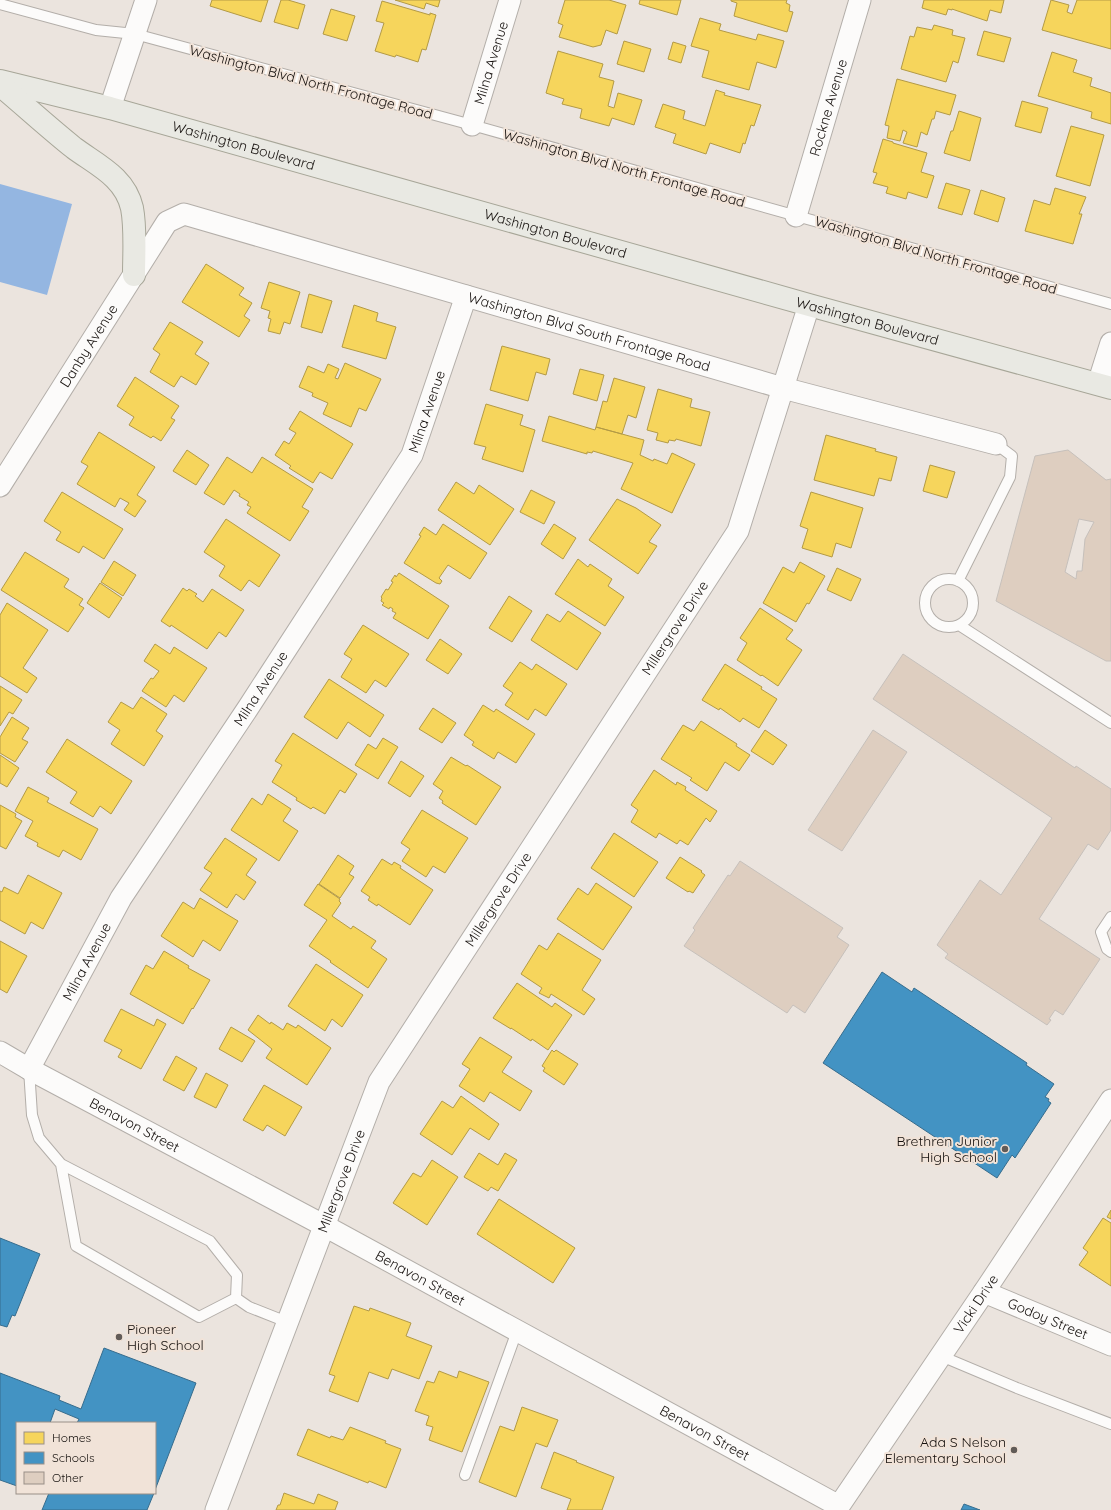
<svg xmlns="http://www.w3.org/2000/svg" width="1111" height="1510" font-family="Quicksand,sans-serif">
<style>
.water{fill:#94b6e1}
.homes{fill:#f6d55c;stroke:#b39a45}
.schools{fill:#4393c3;stroke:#366c8d}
.building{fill:#decec0;stroke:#c6c0bb;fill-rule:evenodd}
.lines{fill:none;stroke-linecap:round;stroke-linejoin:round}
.service-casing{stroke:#b3aea9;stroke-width:12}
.minor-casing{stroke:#b3aea9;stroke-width:23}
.primary-casing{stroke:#a7a698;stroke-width:24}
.service{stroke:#fcfbfa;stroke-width:10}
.minor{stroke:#fcfbfa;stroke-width:21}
.primary{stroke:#e9e9e3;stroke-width:22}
.poi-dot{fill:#615b57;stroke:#f1e3d8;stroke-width:1.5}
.labels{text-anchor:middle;stroke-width:4;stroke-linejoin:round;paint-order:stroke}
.street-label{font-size:14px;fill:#16110e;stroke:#f1e3d8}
.poi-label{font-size:14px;fill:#16110e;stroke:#f1e3d8;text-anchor:end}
</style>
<rect width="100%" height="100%" fill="#ebe4de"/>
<!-- water -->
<path class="water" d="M0,184L72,204L47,295L0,282Z"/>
<!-- homes -->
<path class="homes" d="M212,0H268L261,22L210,6Z
M281,0H288L305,5L298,29L274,22Z
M395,0H440L438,7L426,3L424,9Z
M565,0H609L626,5L617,34L606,30L601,45L593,47L559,37L563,25L558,23Z
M640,0H681L677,15L639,4Z
M731,0H787L786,3L790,5L789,11L793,12L787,32L734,16L737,3L731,1Z
M924,0H1004L1001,13L990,10L987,21L952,9V10L948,9L946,15L922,8Z
M1051,0L1069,5L1067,12L1072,14L1077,0H1111V49L1042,30Z
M382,1L430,15V13L436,15L426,50L422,49L418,62L396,55L395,57L375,51L384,23L376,21Z
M331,9L355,16L347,41L323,34Z
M700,18L721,24L719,30L756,40L758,34L784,41L776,68L757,62L749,90L702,77L709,51L691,46Z
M934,25L953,30L952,35L965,38L958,63L953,61L946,82L901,69L910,36L914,37L917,27L932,30Z
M984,31L1011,38L1004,62L977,55Z
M624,41L651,49L644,72L617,64Z
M673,42L686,46L681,63L668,59Z
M558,51L603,64L599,77L614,81L608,106L614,108L618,93L642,100L634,125L612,118L609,126L580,118L582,109L562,104L564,99L546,93Z
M1052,52L1077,60L1073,72L1092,78L1090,86L1111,93V124L1091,118L1092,112L1038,96Z
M897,79L956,95L950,115L936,111L934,119H932L927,135L921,132L917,147L903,143L907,132L903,130L900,141L887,138L889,126L885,125Z
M716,90L725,93L724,95L761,105L754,126L751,125L745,144L743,143L740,153L710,143L706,154L673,143L676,134L655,127L663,104L685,111L683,119L705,126Z
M1022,101L1048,108L1041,133L1015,126Z
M959,111L981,118L970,161L944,153L951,131H953Z
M1071,126L1104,135L1090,186L1056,176Z
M883,139L893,142V143L927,153L921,172L934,176L927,198L908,192L906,199L886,193L888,187L873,183L877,173L873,172Z
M946,183L970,190L962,215L938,208Z
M1055,188L1086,197L1079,214H1082L1073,244L1025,231L1034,200L1050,205Z
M981,190L1005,198L998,222L974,214Z
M206,264L244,288L239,295L252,303L244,316L250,320L239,337L182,302Z
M269,282L300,292L290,324L284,322L280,334L268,331L271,319L268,318L270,311L261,308Z
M309,294L332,301L322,333L301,327Z
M354,305L378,313L376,321L396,327L386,359L342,347Z
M170,322L203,342L195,354L209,363L196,385L181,376L174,387L150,372L160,354L153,349Z
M502,346L550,359L546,375L536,372L528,401L490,390Z
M345,363L381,379L366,411L359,408L351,427L323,414L328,403L312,396L313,393L299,387L308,366L324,373L328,364L339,369L335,378L338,379Z
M580,369L604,375L597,401L573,394Z
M135,377L179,406L171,418L175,420L161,441L153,436L151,438L129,425L134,417L117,406Z
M614,378L645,387L636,418L628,415L622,434L596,427L603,401L607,402Z
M658,389L692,399L690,407L710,412L701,446L676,439L675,441L669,440L668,443L656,440L658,433L647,430Z
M486,404L523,415L520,425L535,430L523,472L482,459L486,447L474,444Z
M300,411L353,444L332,479L320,472L313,483L289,468L291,466L275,455L284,441L289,444L296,433L289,429Z
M549,416L595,430L596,427L644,440L640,455L653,461L654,459L667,464L672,453L695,464L672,513L621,489L633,463L593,451L592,453L587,452V454L542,441Z
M99,432L155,467L137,495L146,501L135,517L124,510L129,503L120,498L115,507L77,484L88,466L81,462Z
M826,435L876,449L875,451L897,457L891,481L879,478L874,496L814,480Z
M187,450L209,465L196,485L173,471Z
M227,457L252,473L262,457L313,489L302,507L309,511L290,541L247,513L251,507L247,505L249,502L239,496L240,494L234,490L224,505L204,493Z
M930,465L955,472L947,498L923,491Z
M456,482L474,494L479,485L514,509L490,545L438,510Z
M531,490L555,502L544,524L520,512Z
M62,492L123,529L104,559L83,546L79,553L56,540L61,532L44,521Z
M811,492L863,508L851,548L836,543L832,557L802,548L808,529L800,526Z
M617,499L636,508L661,525L649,542L657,546L638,574L589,540Z
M226,519L280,555L259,587L249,580L241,591L219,576L225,566L204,552Z
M443,524L487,553L470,579L448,565L439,578L442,581L440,584L436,583L404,563L421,536L419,535L424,527L436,535Z
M554,524L576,538L563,559L541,544Z
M25,552L69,579L64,587L83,599L79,605L84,608L68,632L1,590Z
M578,559L588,567L590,564L612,579L608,586L624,597L605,626L555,594Z
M114,561L136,575L123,596L101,582Z
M800,562L825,576L809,604L807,603L796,622L763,603L783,567L794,573Z
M837,568L861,579L851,601L827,590Z
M399,573L449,606L428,639L393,618L396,613L392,611L393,609L390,607L389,609L382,605L384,603L381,601L382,598L381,597L386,589L388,590L393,582L391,581L395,575L396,577Z
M100,583L122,598L109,618L87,603Z
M183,588L187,591L189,589L197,594L195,596L203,602L212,589L244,610L226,637L219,632L207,649L171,625L170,627L161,621Z
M509,596L532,611L512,642L489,628Z
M7,603L48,630L23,668L37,678L27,693L0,676V615Z
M760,608L793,630L786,639L802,650L778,686L762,675L761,676L737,660L747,643L740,638Z
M568,611L601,633L577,670L531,640L547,614L560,622Z
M363,625L409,654L386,687L375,680L366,693L341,677L352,659L344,654Z
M440,639L462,654L448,674L426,660Z
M155,644L170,654L174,647L207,668L184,702L174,695L166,707L142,691L151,678L153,679L159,671L144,661Z
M520,662L532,670L536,664L567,684L546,716L535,709L528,720L505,705L513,693L503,686Z
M725,664L762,687L761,689L777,699L759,728L743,718L740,722L720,708L719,710L702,700Z
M329,679L384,715L370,737L348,722L337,739L304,717Z
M0,686L22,700L13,714L9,712L0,726Z
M141,697L167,714L156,731L163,736L144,766L111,744L120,730L108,722L121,702L133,709Z
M483,705L494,712L496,709L535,734L516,763L498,752L494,759L472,745L474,742L464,735Z
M433,708L456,723L442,743L419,729Z
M12,717L29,728L22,739L28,742L15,762L0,753V737Z
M701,721L737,744L736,746L750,755L739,771L725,762L707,791L690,780L692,778L661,759L683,725L694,731Z
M765,730L787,745L773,765L751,751Z
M293,733L357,774L345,793L340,790L325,814L313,807L311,809L296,800L297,798L272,782L282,765L275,761Z
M383,738L398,747L378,779L355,765L368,744L376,749Z
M67,739L132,781L111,814L100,806L93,817L70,803L77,792L46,772Z
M0,755L19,768L7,787L0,783Z
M451,757L466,766L467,765L501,787L476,825L442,803L443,801L439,798L443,791L433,784Z
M401,761L424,776L410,797L388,783Z
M654,770L676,785L677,782L686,787L685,790L717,811L710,822L706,818L688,845L680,840L677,844L659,833L656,838L631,822L638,810L631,805Z
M28,787L49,798L47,802L98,829L81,860L63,850L59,857L37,846L38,843L25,836L33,821L15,811Z
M268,794L291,809L283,821L298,831L279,861L231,830L252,798L262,805Z
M0,805L16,814L15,817L22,821L6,849L0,846Z
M422,810L468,838L445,873L433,866L426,877L402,861L410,849L401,843Z
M614,833L658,862L634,897L591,868Z
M225,838L257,859L246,875L256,882L244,900L236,894L227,908L200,890L212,873L204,868Z
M338,855L354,866L349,874L354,877L340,898L319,884Z
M680,857L702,871L701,872L705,875L693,893L689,891L688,892L666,878Z
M382,859L392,865L394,862L401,866L400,868L433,890L410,925L378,904L377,906L368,900L370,897L361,891Z
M28,875L62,893L43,929L31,922L25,934L0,920V891L2,892L4,887L18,894Z
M596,883L632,907L603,950L557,919L578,888L588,895Z
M318,884L340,899L339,901L341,903L332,916L351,929L353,926L376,941L371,948L387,959L368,988L330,962L331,961L309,946L327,920L304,905Z
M200,898L238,921L220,951L203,940L193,957L161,936L183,902L194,909Z
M558,933L601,960L582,990L595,999L584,1015L551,994L549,998L539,993L542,988L521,974L539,945L547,950Z
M0,941L27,956L7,993L0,989Z
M164,951L189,966L188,968L210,980L193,1009L192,1008L183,1024L130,994L146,965L153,969Z
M316,964L363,995L342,1027L332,1019L325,1031L288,1006Z
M517,983L552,1007L555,1003L572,1015L548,1050L532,1039L531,1041L511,1028V1029L493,1018Z
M121,1009L154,1026L157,1019L166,1024L141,1069L118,1057L122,1050L104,1041Z
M258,1015L270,1024L271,1022L283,1030L287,1023L296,1028L298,1025L331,1048L307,1085L266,1058L272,1049L248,1030Z
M231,1027L255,1041L242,1062L219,1049Z
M480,1037L512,1057L502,1072L532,1091L520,1111L490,1092L484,1102L459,1086L470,1069L462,1064Z
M552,1050L554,1052L556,1050L578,1064L564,1085L543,1071L545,1068L542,1066Z
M176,1056L197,1068L184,1091L163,1080Z
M206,1073L228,1085L216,1108L194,1097Z
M264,1085L302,1107L285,1136L267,1125L263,1131L243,1120Z
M461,1096L499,1124L489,1140L470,1128L452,1155L420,1134L442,1101L453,1108Z
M479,1153L498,1165L505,1153L517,1160L498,1191L491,1187L488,1191L464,1177Z
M432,1160L458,1177L427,1225L393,1203L413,1173L421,1177Z
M499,1199L575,1248L553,1283L477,1234Z
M1111,1210V1219L1107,1217Z
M1103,1218L1111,1223V1286L1079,1265L1088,1252L1083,1248Z
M354,1306L369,1311L370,1308L411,1323L406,1336L432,1346L419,1379L392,1369L388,1379L369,1372L358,1402L329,1391L335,1376L329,1374Z
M439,1371L457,1378L459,1371L489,1382L462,1452L429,1440L433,1427L426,1425L429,1416L415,1411L427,1381L434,1383Z
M522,1407L558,1420L547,1447L536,1443L516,1497L479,1482L500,1426L514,1431Z
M350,1427L386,1441L385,1443L401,1449L386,1488L369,1481L368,1483L297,1455L308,1429L330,1438L331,1436L343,1440Z
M554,1452L577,1461L576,1462L614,1477L602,1510H567L571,1499L541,1488Z
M284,1493L314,1504L318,1494L338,1502L335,1510H276L278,1505H280Z"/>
<!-- schools -->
<path class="schools" d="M882,972L912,992L914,988L1027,1063L1026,1065L1054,1084L1045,1097L1049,1099L1048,1101L1051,1103L1015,1158L1012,1155L997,1178L823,1063Z
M0,1238L40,1254L15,1316L12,1315L7,1327L0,1325Z
M104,1348L196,1383L155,1490V1423H77L79,1419L55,1409L50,1423H17V1486L0,1480V1373L60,1396L59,1400L81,1409Z
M49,1493H154L147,1510H42Z
M964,1504L980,1510H961Z"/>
<!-- building -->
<path class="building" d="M1068,450L1106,480L1111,479V661H1106L996,601L1035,456ZM1079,519L1094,522L1085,539L1082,571H1077L1076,579L1065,572Z
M903,654L1075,768L1076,766L1111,789V830L1098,850L1088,844L1039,919L1100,959L1063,1015L1055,1010L1049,1019L1051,1020L1047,1025L945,958L948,954L937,945L980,880L1001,895L1052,818L873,699Z
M873,730L907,752L842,851L808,830Z
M740,861L843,928L837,937L849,945L805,1013L793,1005L787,1013L684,946L695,930L693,928L728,875L730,876Z"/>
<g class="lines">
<defs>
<path id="service" d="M0,4L96,30L135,34L472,125L1111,304
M925 603a24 24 0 1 1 48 0a24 24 0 1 1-48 0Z
M958,581L1010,477L1012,456L996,444
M959,625L1111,723
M1111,917L1101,932L1107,949L1111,952
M29,1069L32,1115L39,1138L61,1164L210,1241L237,1275L236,1298L249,1307L287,1322
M61,1164L76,1246L199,1317L236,1298
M941,1356L1017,1388L1111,1424
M465,1475L517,1331"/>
<g id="minor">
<path d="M110,108L146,0"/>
<path id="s1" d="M472,125L510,0"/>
<path id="s2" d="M796,216L860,0"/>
<path d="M1098,384L1111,343"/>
<path id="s3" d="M0,486L167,222L184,214L783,388L996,444"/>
<path id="s4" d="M0,1052L29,1069L323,1225L839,1506L984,1292L1111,1100"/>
<path id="s5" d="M29,1069L121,898L248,708L412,455L466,296"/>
<path id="s6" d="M984,1292L1111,1345"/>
<path id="s7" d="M216,1510L379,1082L738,531L809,305"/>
</g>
<g id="primary">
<path id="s8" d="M0,81L110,108L809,305L1111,388"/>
<path d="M0,85C25,106 49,128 74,148C97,165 125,177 132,208C136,229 134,253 134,275"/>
</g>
</defs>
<!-- service casing -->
<use href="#service" class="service-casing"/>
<!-- minor casing -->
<use href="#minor" class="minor-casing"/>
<!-- primary casing -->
<use href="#primary" class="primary-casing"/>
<!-- service -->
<use href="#service" class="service"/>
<!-- minor -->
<use href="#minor" class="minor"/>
<!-- primary -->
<use href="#primary" class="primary"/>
</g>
<!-- markers -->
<g class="poi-dot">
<circle cx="1005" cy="1149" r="4"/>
<circle cx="119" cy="1337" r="4"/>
<circle cx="1014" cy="1450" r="4"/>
</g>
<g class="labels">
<!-- street labels -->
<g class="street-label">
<text dy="5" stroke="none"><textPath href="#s1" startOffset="65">Milna Avenue</textPath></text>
<text transform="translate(311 82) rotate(15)" y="5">Washington Blvd North Frontage Road</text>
<text dy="5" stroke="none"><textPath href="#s2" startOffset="113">Rockne Avenue</textPath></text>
<text dy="5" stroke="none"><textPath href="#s8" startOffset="252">Washington Boulevard</textPath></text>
<text transform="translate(624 168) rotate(16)" y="5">Washington Blvd North Frontage Road</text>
<text dy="5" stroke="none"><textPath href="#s8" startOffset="576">Washington Boulevard</textPath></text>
<text transform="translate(936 255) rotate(16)" y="5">Washington Blvd North Frontage Road</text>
<text dy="5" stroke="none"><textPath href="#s8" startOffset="900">Washington Boulevard</textPath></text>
<text dy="5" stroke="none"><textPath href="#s3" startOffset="753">Washington Blvd South Frontage Road</textPath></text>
<text dy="5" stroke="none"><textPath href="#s3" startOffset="166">Danby Avenue</textPath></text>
<text dy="5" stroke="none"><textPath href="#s5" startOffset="770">Milna Avenue</textPath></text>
<text dy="5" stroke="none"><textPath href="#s7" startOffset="1000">Millergrove Drive</textPath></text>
<text dy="5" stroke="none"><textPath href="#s5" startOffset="446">Milna Avenue</textPath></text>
<text dy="5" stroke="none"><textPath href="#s7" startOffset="676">Millergrove Drive</textPath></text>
<text dy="5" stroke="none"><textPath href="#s5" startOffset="122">Milna Avenue</textPath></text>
<text dy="5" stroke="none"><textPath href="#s4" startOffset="153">Benavon Street</textPath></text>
<text dy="5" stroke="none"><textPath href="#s7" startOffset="352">Millergrove Drive</textPath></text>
<text dy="5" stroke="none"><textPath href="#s4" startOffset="477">Benavon Street</textPath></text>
<text dy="5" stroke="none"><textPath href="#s4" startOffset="1198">Vicki Drive</textPath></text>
<text dy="5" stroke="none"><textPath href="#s6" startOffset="69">Godoy Street</textPath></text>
<text dy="5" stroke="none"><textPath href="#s4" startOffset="801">Benavon Street</textPath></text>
</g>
<!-- poi labels -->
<g class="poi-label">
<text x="997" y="1146">Brethren Junior<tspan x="997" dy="16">High School</tspan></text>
<text x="127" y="1334" text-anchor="start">Pioneer<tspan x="127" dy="16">High School</tspan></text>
<text x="1006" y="1447">Ada S Nelson<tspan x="1006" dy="16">Elementary School</tspan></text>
</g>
</g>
<!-- legend -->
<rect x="16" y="1422" width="140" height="72" fill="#f1e3d8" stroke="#998f87"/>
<rect x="24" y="1432" width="20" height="12" fill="#f6d55c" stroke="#998f87"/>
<text x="52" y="1442" font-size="12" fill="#16110e">Homes</text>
<rect x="24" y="1452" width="20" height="12" fill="#4393c3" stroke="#998f87"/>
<text x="52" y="1462" font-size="12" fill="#16110e">Schools</text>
<rect x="24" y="1472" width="20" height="12" fill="#decec0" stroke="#998f87"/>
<text x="52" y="1482" font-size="12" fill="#16110e">Other</text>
</svg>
